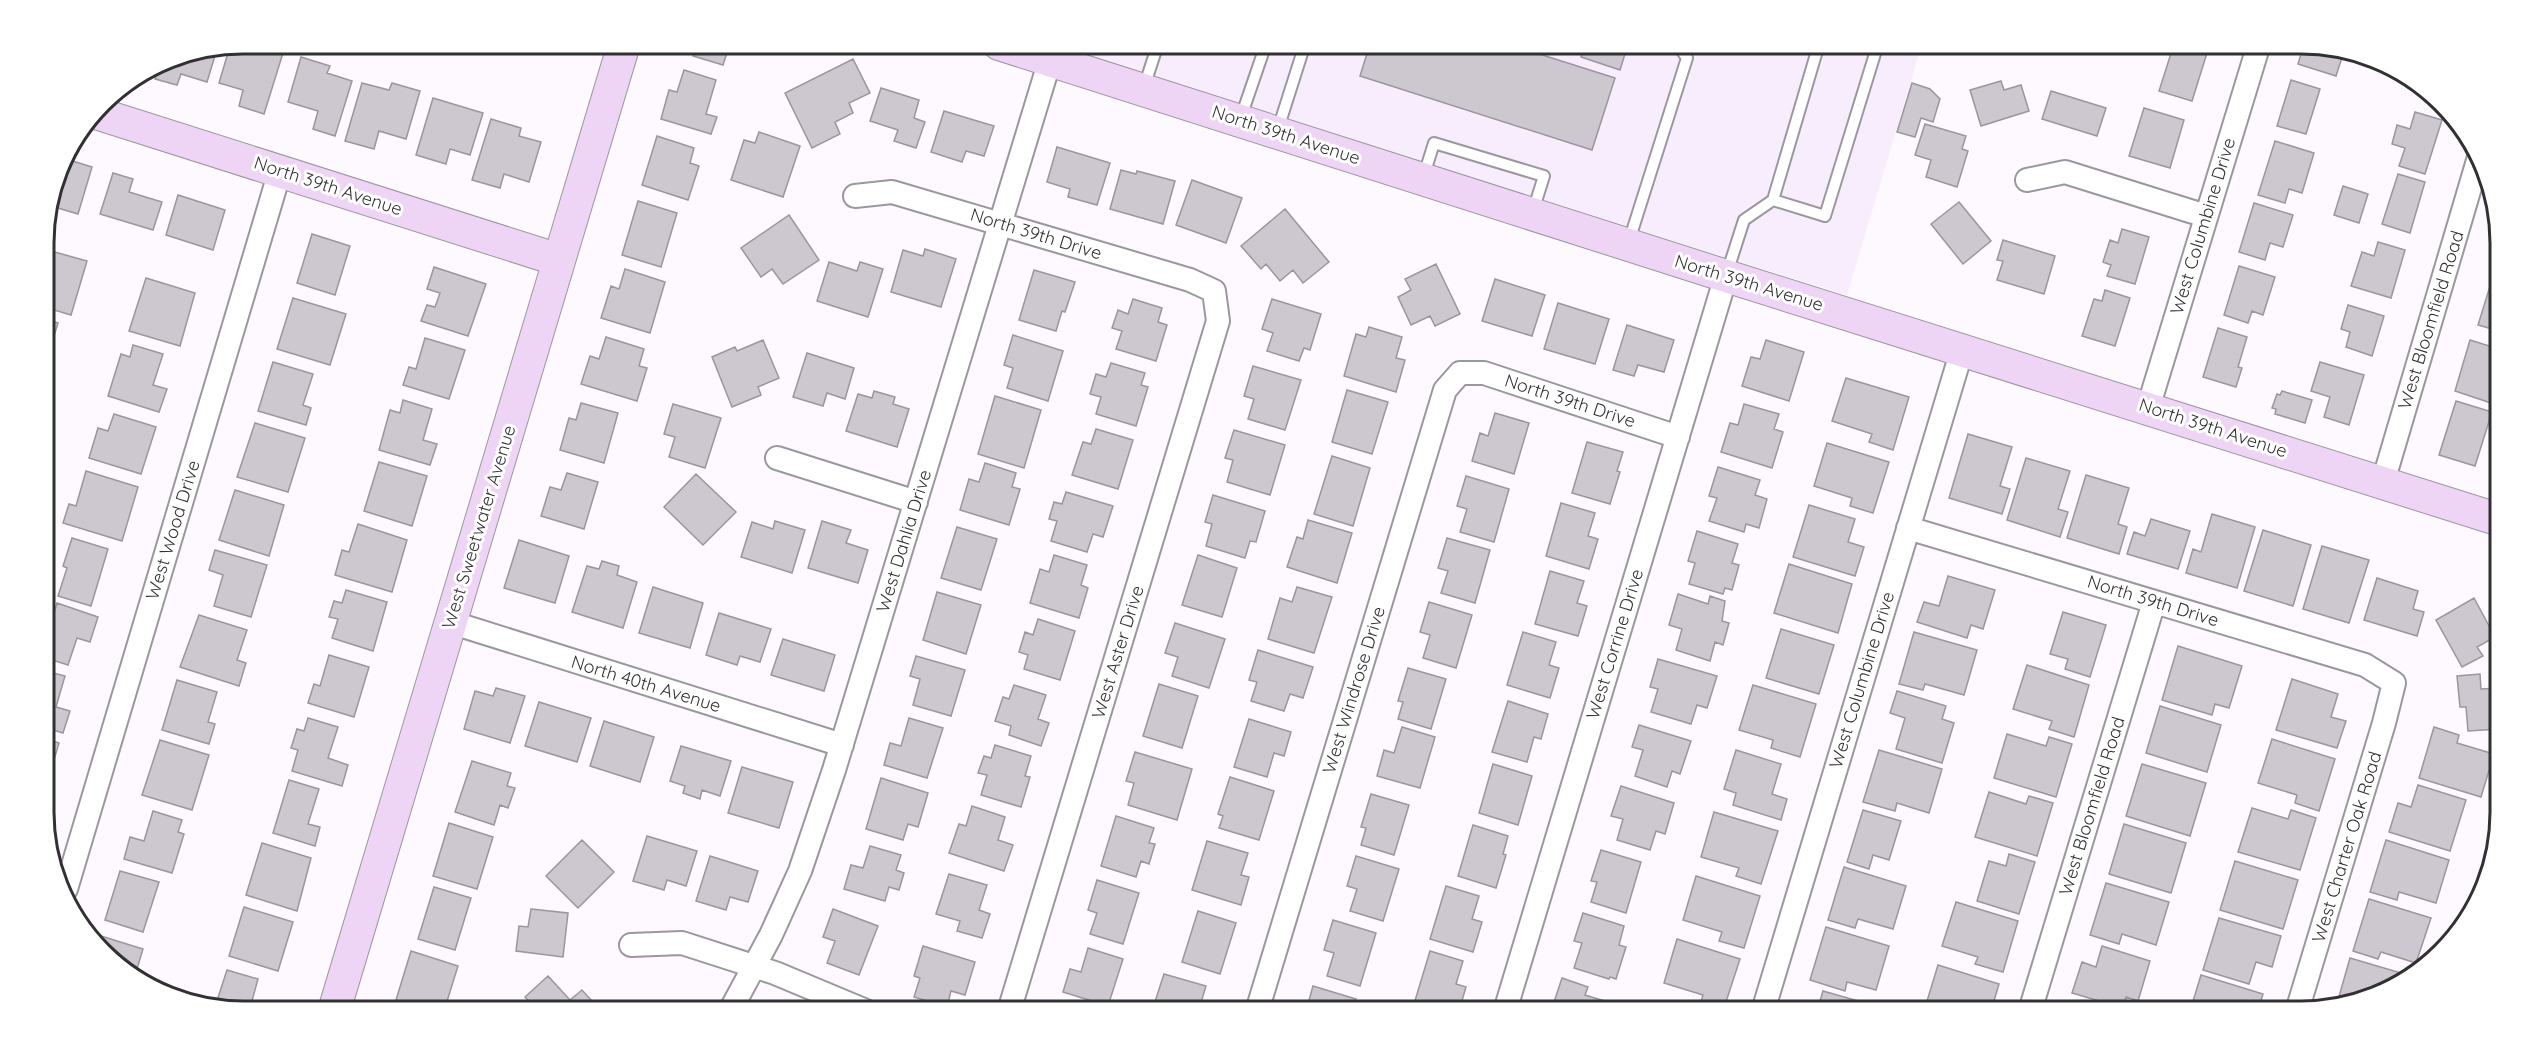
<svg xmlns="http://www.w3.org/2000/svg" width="2544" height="1055" font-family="Quicksand,sans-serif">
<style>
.built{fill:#f8edfc}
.building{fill:#cdc7cf;stroke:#9b959d;stroke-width:1.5}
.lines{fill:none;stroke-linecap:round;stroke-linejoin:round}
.lane-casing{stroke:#9c979f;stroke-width:14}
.street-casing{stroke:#9c979f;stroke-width:26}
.secondary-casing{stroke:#9c979f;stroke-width:34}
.lane{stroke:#fff;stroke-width:10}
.street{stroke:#fff;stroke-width:22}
.secondary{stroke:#eed5f6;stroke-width:32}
.labels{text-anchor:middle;stroke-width:6;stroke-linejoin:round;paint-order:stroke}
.street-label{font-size:18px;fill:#333033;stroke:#fff}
.rim{fill:none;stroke:#333033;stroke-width:3}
</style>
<rect width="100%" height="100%" fill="#fdf9fe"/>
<!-- built -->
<path class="built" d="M1038,44H1922L1847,295Z"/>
<!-- building -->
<path class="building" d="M253,44L283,53L264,114L239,106L243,90L219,83L230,46L250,53Z
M697,44H730L723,65L693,56Z
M1370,44H1536L1533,52L1615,78L1592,150L1360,76Z
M1585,44H1628L1620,70L1581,57Z
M2174,44L2207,53L2192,101L2159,91Z
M2304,44L2344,51L2336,76L2298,64Z
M217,49L207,82L181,74L177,85L155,79L160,63L167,59Z
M301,57L330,66L327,73L352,81L335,136L313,129L318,111L288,102Z
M853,59L870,93L849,103L853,113L835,122L840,134L812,148L785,93Z
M684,70L716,80L706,114L717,117L711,134L661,119L669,90L677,92Z
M2291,80L2320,89L2306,134L2277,126Z
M2001,81L2004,90L2021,85L2029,111L1981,126L1970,90Z
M362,83L389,90L392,83L420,91L406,139L379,131L374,149L345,141Z
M1912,83L1930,89L1940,99L1933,122L1921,118L1915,137L1897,132Z
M881,88L919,100L914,118L925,122L916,148L894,141L898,130L870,121Z
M2051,91L2106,108L2097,136L2042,119Z
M433,98L483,113L470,155L450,149L446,164L416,155Z
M2144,108L2184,120L2170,168L2129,156Z
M944,111L994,126L984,156L966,151L962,162L931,152Z
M2415,112L2442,120L2425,174L2399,166L2405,148L2392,144L2397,125L2410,129Z
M491,119L521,128L519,136L541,142L529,182L504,174L500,188L472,180Z
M1925,124L1966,136L1962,149L1968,151L1957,187L1926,177L1931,160L1915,155Z
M759,132L800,146L783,197L731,180L744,140L755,143Z
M657,136L694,148L690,163L699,166L688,200L642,185Z
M2275,141L2314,153L2302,193L2289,189L2285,203L2258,195Z
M1057,147L1110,163L1097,205L1068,197L1070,189L1047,182Z
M63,158L92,167L78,214L51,206Z
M1121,170L1136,174L1137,171L1175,181L1163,224L1110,209Z
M113,173L133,179L129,192L162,202L153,230L100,214Z
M2398,174L2425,182L2410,233L2382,224Z
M1192,180L1242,198L1226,243L1176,225Z
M2343,186L2368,194L2359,223L2334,215Z
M178,195L225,210L213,250L166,235Z
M638,201L677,213L661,267L622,255Z
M1959,202L1991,241L1963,264L1931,224Z
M2254,203L2293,215L2283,247L2270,243L2265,260L2239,252Z
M1285,209L1329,262L1303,283L1293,270L1280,281L1266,264L1261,269L1241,246Z
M789,215L819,260L783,284L772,269L761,277L741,248Z
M2122,229L2149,237L2135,284L2107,276L2111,265L2103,262L2110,240L2118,243Z
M312,234L350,246L335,295L297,283Z
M2003,240L2055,256L2044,294L1997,280L2003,261L1997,260Z
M2378,242L2405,250L2391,298L2351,286L2362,252L2374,256Z
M44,249L87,261L71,315L44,307Z
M925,249L956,259L941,307L891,292L903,250L923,256Z
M829,262L857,271L860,262L883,269L868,317L817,301Z
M1436,264L1460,314L1435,326L1430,316L1411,325L1398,297L1411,290L1405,279Z
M2239,266L2275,277L2263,315L2252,311L2248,323L2224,315Z
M434,267L486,284L468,336L421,321L427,305L435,307L440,293L427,289Z
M625,269L665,282L650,333L601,318L611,286L619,289Z
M1034,270L1075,282L1065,312L1062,311L1056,331L1019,320Z
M146,278L195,293L180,346L129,331Z
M1495,279L1545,295L1532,336L1482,321Z
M2491,283L2499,285V331L2478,325Z
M2105,290L2130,298L2115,346L2082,336L2094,299L2102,301Z
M293,298L346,314L330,365L277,349Z
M1133,299L1162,308L1158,322L1167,325L1156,361L1116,349L1122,331L1112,328L1118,310L1128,314Z
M1272,299L1321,314L1310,350L1304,348L1299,361L1267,351L1273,333L1262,329Z
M1558,303L1609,319L1595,364L1544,349Z
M2348,305L2384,316L2372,356L2346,347L2350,332L2341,329Z
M44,318L58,323L45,366Z
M1627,325L1674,340L1664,372L1638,365L1634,376L1613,370Z
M1369,327L1402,337L1396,358L1405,360L1396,392L1344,376L1356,334L1366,337Z
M2218,328L2247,337L2238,367L2242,368L2236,387L2203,377Z
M1013,335L1063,351L1048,401L1007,388L1013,368L1004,365Z
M606,337L644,349L639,366L647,368L637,401L581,384L590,356L599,359Z
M425,338L465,350L449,399L403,385L409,367L416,369Z
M763,340L779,378L758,387L761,395L732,407L712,357L735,347L737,351Z
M1766,340L1804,352L1789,401L1742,386L1751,357L1760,359Z
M2470,340L2499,349L2497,362L2499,363V377L2491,403L2455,391Z
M133,345L163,354L153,385L167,389L159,412L108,396L121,354L130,357Z
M807,353L854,368L845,399L827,393L823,406L793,397Z
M273,362L313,374L303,405L311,408L306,425L258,411Z
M2320,362L2364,375L2349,425L2324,417L2330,397L2311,391Z
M1111,363L1145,373L1141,385L1148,387L1136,426L1096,414L1101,397L1090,394L1096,374L1106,377Z
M1253,366L1301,380L1285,430L1248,419L1254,399L1244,396Z
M1846,378L1909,397L1893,450L1869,442L1872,434L1832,421Z
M1347,390L1388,402L1372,454L1332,442Z
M874,391L895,397L893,404L909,409L897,447L846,431L858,394L872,398Z
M2282,391L2312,400L2305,423L2275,414L2276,409L2272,408L2277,394L2280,395Z
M995,396L1041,410L1024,468L978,454Z
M403,400L432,409L423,440L437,444L430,465L379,450L390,410L400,413Z
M2456,401L2492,412L2475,466L2439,455Z
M581,403L618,413L604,463L560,450L569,418L576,420Z
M673,404L721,418L705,468L669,457L675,437L664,434Z
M1744,404L1779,414L1774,429L1783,432L1772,468L1721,452L1730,423L1738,425Z
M1495,413L1529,423L1514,474L1472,461L1480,433L1488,436Z
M114,414L156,427L141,474L89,458L98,428L108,431Z
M255,423L305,438L288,492L237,477Z
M1096,429L1133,440L1118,489L1072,475L1083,442L1091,444Z
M1234,430L1285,445L1270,495L1227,482L1233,460L1225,458Z
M1968,434L2012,447L2000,486L2010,489L2002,514L1949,498Z
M1587,442L1623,452L1617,471L1620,472L1610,504L1572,493Z
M1827,443L1889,462L1873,513L1850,506L1852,498L1814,486Z
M1332,456L1370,468L1353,526L1314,514Z
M2026,458L2070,471L2058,509L2068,512L2060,537L2007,520Z
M379,462L427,476L412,526L364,511Z
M985,463L1016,473L1012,487L1020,489L1009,525L960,510L969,479L979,482Z
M1718,467L1760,480L1755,495L1767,499L1759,528L1746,524L1744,532L1709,521L1717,498L1709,496Z
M86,471L138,487L122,541L63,523L69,504L76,506Z
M567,473L598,482L584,529L541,516L550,487L561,490Z
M696,474L736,512L703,545L664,507Z
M2086,475L2129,488L2118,524L2127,527L2119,554L2067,538Z
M1466,476L1509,489L1494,542L1460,532L1467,509L1457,506Z
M235,490L284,505L269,556L219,540Z
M1066,492L1113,506L1103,537L1093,534L1087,552L1051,541L1057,521L1049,519L1054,502L1062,504Z
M1213,495L1265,511L1256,542L1250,541L1245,558L1206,546L1212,524L1205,522Z
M1561,503L1595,513L1588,536L1598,539L1589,569L1546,556Z
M1809,505L1855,519L1848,542L1864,547L1855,576L1793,557Z
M2212,514L2255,527L2237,588L2186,573L2193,549L2201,552Z
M2151,519L2190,531L2178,569L2127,554L2134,532L2145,536Z
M1308,520L1352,533L1337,583L1287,567L1297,537L1303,539Z
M775,521L805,530L792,573L741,557L752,522L773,529Z
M822,521L851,530L846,543L868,550L858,583L808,568Z
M358,524L407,540L392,592L335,575L342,550L349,552Z
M957,527L997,539L981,590L941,578Z
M2263,530L2311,545L2293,606L2244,591Z
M1697,531L1738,544L1732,563L1739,565L1732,590L1725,588L1723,594L1689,584L1695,563L1688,561Z
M72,538L108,549L91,606L58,596L67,568L63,566Z
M1447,538L1490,550L1475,603L1441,593L1448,571L1438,568Z
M519,540L569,556L555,603L504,588Z
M2322,546L2369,560L2349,623L2303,609Z
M215,550L267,565L251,617L214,606L223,575L209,570Z
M1054,555L1087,565L1081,585L1088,588L1079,618L1030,603L1040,569L1049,572Z
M1198,555L1237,568L1222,617L1182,605Z
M602,561L619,566L617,575L637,582L623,628L572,612L587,566L599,569Z
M1789,564L1852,584L1838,633L1774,613Z
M1550,571L1584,581L1577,603L1587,606L1578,636L1535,624Z
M1948,576L1995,590L1983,629L1971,625L1967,638L1917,622L1924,602L1939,606Z
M2377,578L2418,591L2413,609L2424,612L2417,636L2364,620Z
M653,587L703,603L690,648L639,633Z
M1297,587L1332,597L1314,653L1268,639L1280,598L1292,602Z
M346,590L387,602L373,651L332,638L338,619L329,617L334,601L342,603Z
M937,592L981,605L966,654L923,640Z
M1678,594L1708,604L1710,596L1725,601L1722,621L1729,623L1723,645L1715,642L1710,661L1676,650L1682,629L1669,625Z
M2474,598L2495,637L2477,647L2483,656L2462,667L2436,620Z
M1429,602L1472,615L1456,668L1423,658L1430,635L1420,632Z
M57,603L98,617L90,642L77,638L68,665L46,658V618L52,620Z
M2063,612L2106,625L2090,677L2065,669L2068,659L2050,654Z
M719,613L771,629L760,662L740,656L737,665L706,655Z
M199,615L247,630L237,660L246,663L239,686L180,667Z
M1038,619L1075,631L1060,680L1024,669L1028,655L1019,652L1025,632L1033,635Z
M1175,623L1225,639L1209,688L1172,676L1178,657L1165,653Z
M1781,629L1834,645L1819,694L1766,678Z
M1523,632L1556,642L1549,665L1559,668L1550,698L1507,685Z
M1914,632L1977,650L1964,695L1925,684L1923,690L1899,684Z
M783,639L835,655L824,691L771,675Z
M2178,646L2242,666L2229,708L2215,704L2212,715L2162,700Z
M1258,650L1313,667L1303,698L1290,694L1284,711L1251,701L1257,682L1249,680Z
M329,655L369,667L354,717L308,703L314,684L320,686Z
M916,656L965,670L951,716L913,705L920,679L910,676Z
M1658,659L1717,676L1707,708L1697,705L1691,724L1651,712L1658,689L1650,687Z
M2027,665L2089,685L2074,737L2049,729L2052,721L2013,709Z
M1408,668L1446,679L1431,729L1398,719L1403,702L1398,701Z
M46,671L65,676L56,707L70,711L63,733L47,728Z
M2480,674L2481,689L2499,688L2500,729L2468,731L2466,707H2460L2457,676Z
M2292,679L2338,694L2331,717L2346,721L2337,748L2276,730Z
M177,680L217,692L208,722L215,724L209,744L162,730Z
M1159,684L1198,696L1182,748L1143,736Z
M1014,685L1046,695L1038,719L1049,723L1041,746L1009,735L1011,726L995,721L1003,697L1009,699Z
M1753,685L1816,704L1800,757L1771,748L1773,740L1739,730Z
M496,688L525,696L510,743L464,729L475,691L493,696Z
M1897,691L1946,706L1942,719L1954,723L1942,763L1896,749L1905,718L1890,713Z
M1508,701L1548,714L1541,739L1534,737L1527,762L1492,752Z
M539,702L591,718L577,762L525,746Z
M2160,706L2221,725L2207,772L2146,753Z
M308,718L338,727L328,758L348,765L342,786L292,771L298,750L291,748L297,729L304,731Z
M909,718L943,728L927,778L884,765L890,743L901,746Z
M1249,719L1291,732L1284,756L1274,753L1267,777L1234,767Z
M604,721L654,737L640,782L590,766Z
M1639,725L1691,741L1680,774L1672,771L1667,787L1635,776L1643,750L1632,747Z
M1402,727L1435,737L1420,788L1377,776L1384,750L1394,753Z
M2434,727L2459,735L2457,743L2494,754L2481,797L2419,778Z
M2007,734L2046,746L2049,737L2072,744L2056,797L1994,778Z
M47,739L59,743L47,783Z
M2272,739L2335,759L2319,811L2295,803L2297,795L2258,783Z
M160,740L209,755L192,810L142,795Z
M995,745L1031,756L1025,776L1030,777L1021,807L981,795L987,775L978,773L984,756L991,758Z
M681,746L731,761L720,796L702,790L700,799L683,793L685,786L670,781Z
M1736,750L1781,764L1772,794L1787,799L1781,820L1733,805L1736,793L1724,789Z
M1879,750L1942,769L1929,813L1897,803L1895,811L1863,802Z
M1135,752L1192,769L1177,820L1128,805L1134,783L1126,781Z
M472,761L511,773L507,786L515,788L508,808L500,805L494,825L455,812Z
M1493,764L1532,776L1518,825L1479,813Z
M2142,764L2206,783L2190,836L2126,816Z
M742,767L793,782L779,828L728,813Z
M1230,777L1274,791L1259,840L1219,828L1223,816L1218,814Z
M881,778L928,793L918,827L908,824L903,840L866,829Z
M289,780L319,789L308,824L320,827L315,846L273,833Z
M2418,785L2466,800L2450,851L2389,832L2398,803L2411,807Z
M1621,786L1674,803L1665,834L1656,831L1650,850L1617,840L1623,819L1611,816Z
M1989,792L2026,804L2029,796L2053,803L2037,856L1975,837Z
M1371,794L1409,805L1394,855L1361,845L1366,828L1361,827Z
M972,806L1005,817L998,840L1013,845L1004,871L949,853L959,824L966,826Z
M2252,808L2288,819L2291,810L2316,818L2300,870L2238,852Z
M1863,810L1901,821L1889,860L1873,855L1869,869L1847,862Z
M153,811L182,820L178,832L184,834L172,873L124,859L130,837L144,841Z
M1714,812L1778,831L1761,884L1736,876L1739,868L1701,857Z
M1116,816L1154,828L1149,843L1155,844L1149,864L1141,861L1136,877L1101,866Z
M449,823L493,837L477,889L433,876Z
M2124,824L2186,843L2171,893L2109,874Z
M1473,825L1508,836L1503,854L1506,855L1496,888L1458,876Z
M647,836L697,851L686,886L667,880L664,890L633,881Z
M582,840L614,872L578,908L546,876Z
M2386,840L2449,860L2436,903L2399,892L2397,900L2370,892Z
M1207,841L1248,853L1241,875L1249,877L1241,905L1192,890Z
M262,843L311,858L297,911L246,895Z
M870,846L901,855L896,870L904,873L899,890L889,887L885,901L844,889L851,865L863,868Z
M1601,850L1641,862L1626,913L1591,902L1597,882L1591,881Z
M2009,854L2035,862L2019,914L1977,901L1989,861L2006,866Z
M710,856L758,871L748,902L730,897L726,910L696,901Z
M1356,856L1399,869L1383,921L1350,911L1357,889L1347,886Z
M2235,861L2298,880L2283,929L2220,910Z
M1844,867L1906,886L1893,929L1858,919L1855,928L1828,920Z
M120,871L159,882L143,932L105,920Z
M949,874L987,885L979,910L990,914L982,938L957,931L960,921L936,914Z
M1696,876L1760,896L1744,948L1719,941L1722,932L1683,920Z
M1097,880L1139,893L1123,944L1090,934L1097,913L1088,910Z
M2106,883L2169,902L2156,945L2122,934L2119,944L2090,935Z
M1446,886L1479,896L1472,919L1482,922L1473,952L1430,939Z
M434,887L471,898L455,950L418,939Z
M2369,899L2431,918L2416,963L2381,952L2378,959L2353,951Z
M1956,902L2018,921L2003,972L1975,964L1978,957L1942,946Z
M244,907L293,922L278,971L229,956Z
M531,909L568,913L563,957L516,951L519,926L528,927Z
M833,909L878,926L859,975L827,963L835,941L823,937Z
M1198,911L1236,923L1220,974L1182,962Z
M1583,913L1624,926L1619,945L1626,947L1616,979L1610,977L1609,979L1574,968L1582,943L1574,941Z
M2219,918L2281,936L2272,967L2256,962L2249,984L2203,970Z
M1333,920L1376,933L1360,986L1327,976L1334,953L1324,950Z
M1826,927L1889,946L1876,990L1847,982L1845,991L1810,980Z
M101,936L143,949L136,972L98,946Z
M1677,939L1740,959L1723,1011L1700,1004L1703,995L1664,983Z
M923,946L975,962L965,995L951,991L947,1007L914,997L920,978L914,976Z
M2102,946L2150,961L2138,1001L2126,997L2123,1008L2072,993L2082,962L2096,967Z
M1088,948L1123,959L1108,1006L1063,992L1070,969L1081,972Z
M411,951L458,966L444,1011H432L396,1000Z
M1430,951L1463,961L1456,984L1466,987L1459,1011H1438L1414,1004Z
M2350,958L2411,976L2365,1001L2336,1007Z
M1938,965L1999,984L1991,1011L1976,1006L1975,1011H1924Z
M227,970L258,979L250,1008L263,1011L243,1012L215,1007Z
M1164,974L1206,986L1199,1009L1205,1011H1152Z
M2201,975L2263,994L2258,1011H2190Z
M548,976L570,1000L582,990L601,1011H538L525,997Z
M1562,978L1588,987L1585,995L1608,1002L1605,1011H1551Z
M1313,986L1356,999L1352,1011H1306Z
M1823,991L1869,1004L1867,1011H1817Z
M2071,1001L2106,1011H2068Z"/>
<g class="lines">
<defs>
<path id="lane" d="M1144,87L1158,44
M1241,117L1266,44
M1278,129L1305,44
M1424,175L1434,143L1544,176L1533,211
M1773,200L1825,216L1878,44
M1629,241L1687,58L1677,44
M1727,273L1744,220L1773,200L1819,44"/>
<path id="street" d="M2027,180L2065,172L2206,216
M855,196L892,192L1190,280L1214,291L1218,321L1009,1011
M2148,408L2259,44
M777,458L916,502
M2383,482L2479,157
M1908,528L2365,665L2394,683L2384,723L2297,1011
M450,622L842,745
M66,889L280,171
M631,945L682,943L775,973L866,1011
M730,1011L771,935L800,871L834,770L1050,60
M1257,1011L1445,390L1460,373H1484L1678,437
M1505,1011L1726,276
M1763,1011L1962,350
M2030,1011L2154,602"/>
<path id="secondary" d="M999,44L1726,276L2500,520
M96,113L559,260
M334,1011L624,44"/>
</defs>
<!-- lane casing -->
<use href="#lane" class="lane-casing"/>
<!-- street casing -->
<use href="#street" class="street-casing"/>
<!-- secondary casing -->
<use href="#secondary" class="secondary-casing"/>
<!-- lane -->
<use href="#lane" class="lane"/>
<!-- street -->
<use href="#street" class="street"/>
<!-- secondary -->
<use href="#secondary" class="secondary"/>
</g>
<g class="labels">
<!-- street labels -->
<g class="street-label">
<text transform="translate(1286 135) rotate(18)" y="6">North 39th Avenue</text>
<text transform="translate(328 186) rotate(18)" y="6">North 39th Avenue</text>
<text transform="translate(2203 226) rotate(-73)" y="6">West Columbine Drive</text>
<text transform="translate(1036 234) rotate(17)" y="6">North 39th Drive</text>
<text transform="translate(1749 283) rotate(17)" y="6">North 39th Avenue</text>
<text transform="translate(2431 320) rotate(-73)" y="6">West Bloomfield Road</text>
<text transform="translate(1570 401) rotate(18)" y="6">North 39th Drive</text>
<text transform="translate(2213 428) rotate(18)" y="6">North 39th Avenue</text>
<text transform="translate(479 527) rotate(-73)" y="6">West Sweetwater Avenue</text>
<text transform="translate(173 530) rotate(-73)" y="6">West Wood Drive</text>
<text transform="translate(904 541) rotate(-73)" y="6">West Dahlia Drive</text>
<text transform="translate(2153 601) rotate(17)" y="6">North 39th Drive</text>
<text transform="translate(1615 644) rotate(-73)" y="6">West Corrine Drive</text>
<text transform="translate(1118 652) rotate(-73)" y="6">West Aster Drive</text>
<text transform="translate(1862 680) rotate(-73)" y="6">West Columbine Drive</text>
<text transform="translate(646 684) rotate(17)" y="6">North 40th Avenue</text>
<text transform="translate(1354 690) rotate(-73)" y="6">West Windrose Drive</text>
<text transform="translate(2092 806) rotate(-73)" y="6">West Bloomfield Road</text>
<text transform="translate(2347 847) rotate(-73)" y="6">West Charter Oak Road</text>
</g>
</g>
<!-- crop -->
<path d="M0 0H2544V1055H0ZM243 54H2301A189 189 0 0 1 2490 243V812A189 189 0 0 1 2301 1001H243A189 189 0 0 1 54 812V243A189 189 0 0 1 243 54Z" fill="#fff" fill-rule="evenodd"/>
<path class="rim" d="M243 54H2301A189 189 0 0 1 2490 243V812A189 189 0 0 1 2301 1001H243A189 189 0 0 1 54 812V243A189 189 0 0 1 243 54Z"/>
</svg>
